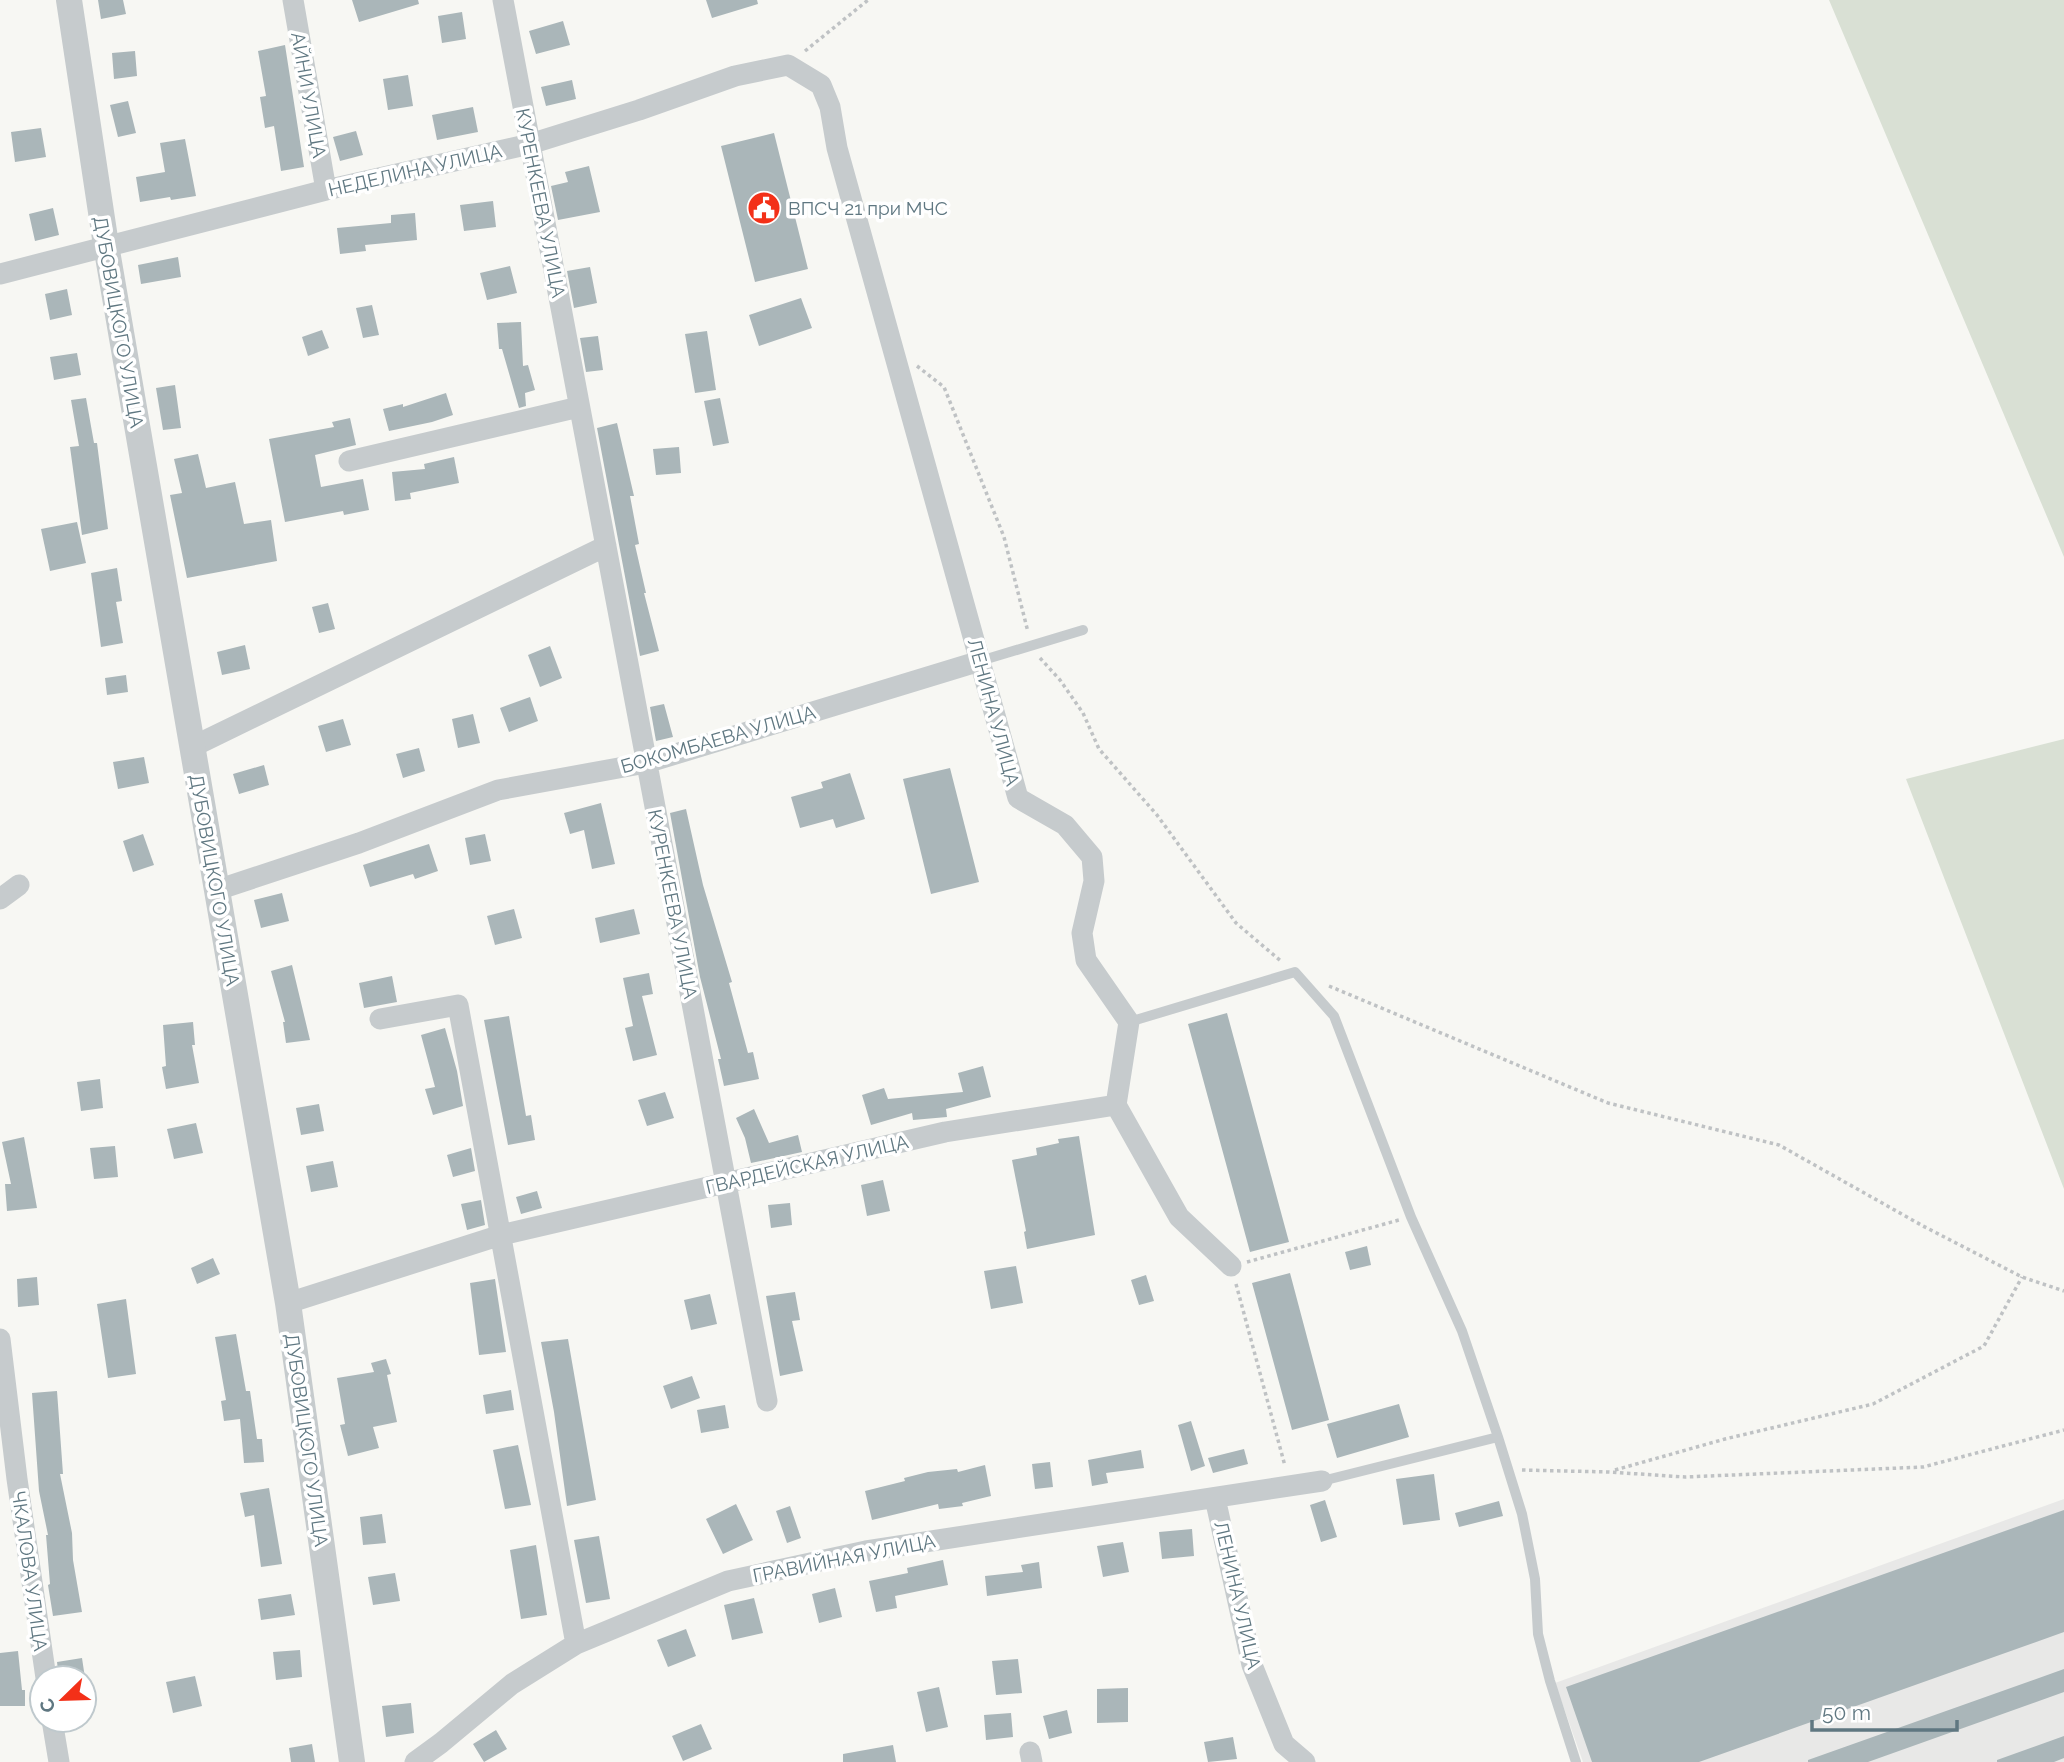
<svg xmlns="http://www.w3.org/2000/svg" width="2064" height="1762" font-family="Raleway,sans-serif">
<style>
.built{fill:#e8e8e7}
.green{fill:#d9e0d4}
.building{fill:#aab6b9}
.lines{fill:none;stroke-linecap:round;stroke-linejoin:round}
.path{stroke:#bfc2c4;stroke-width:3.5;stroke-dasharray:3.5 3.5;stroke-linecap:butt}
.service{stroke:#c6cbcd;stroke-width:10}
.minor{stroke:#c6cbcd;stroke-width:21}
.tertiary{stroke:#c6cbcd;stroke-width:26}
.labels{text-anchor:middle;stroke-width:7;stroke-linejoin:round;paint-order:stroke}
.street-label{font-size:19px;fill:#5f7781;stroke:#fff}
.poi-label{font-size:19px;fill:#5f7781;stroke:#fff;text-anchor:start}
</style>
<rect width="100%" height="100%" fill="#f7f7f3"/>
<!-- built -->
<path class="built" d="M2064,1499V1762H1583L1555,1683Z"/>
<!-- green -->
<path class="green" d="M1829,0H2064V557Z
M2064,739V1189L1906,779Z"/>
<!-- building -->
<path class="building" d="M98,0H123L126,14L101,19Z
M352,0H418L419,4L359,22Z
M706,0H757L758,4L712,18Z
M462,12L466,39L442,43L438,16Z
M563,21L570,45L536,54L529,31Z
M285,45L304,167L281,171L274,126L265,128L260,97L266,96L258,51Z
M135,51L137,76L114,79L112,53Z
M408,75L413,106L388,110L383,79Z
M572,80L576,99L546,106L541,87Z
M128,101L136,133L118,137L110,105Z
M473,107L478,132L437,140L432,115Z
M41,128L46,157L15,162L11,132Z
M356,131L363,155L340,161L333,137Z
M774,133L808,269L755,282L721,146Z
M185,139L196,196L171,200L170,197L140,202L136,177L165,172L160,143Z
M589,166L600,212L558,220L551,186L568,182L565,172Z
M493,201L496,227L464,231L460,205Z
M53,208L59,235L35,241L29,214Z
M415,213L417,240L365,245L366,251L340,254L337,228L391,223V215Z
M178,257L181,277L141,284L138,265Z
M510,266L517,293L487,300L480,273Z
M590,267L597,303L574,308L567,271Z
M67,289L72,315L50,320L45,294Z
M801,298L812,328L759,346L749,315Z
M372,305L379,335L363,338L356,308Z
M521,322L523,366L528,365L535,390L525,393L526,406L519,408L502,349H499L497,323Z
M322,330L329,348L308,356L302,337Z
M707,331L716,390L695,393L685,334Z
M598,336L603,370L586,372L580,338Z
M77,353L81,375L54,380L50,357Z
M175,385L181,428L163,430L156,388Z
M446,393L453,415L432,422L389,431L383,409L403,404V407Z
M86,398L94,443H97L108,529L82,535L70,447L79,446L71,400Z
M720,398L729,443L713,446L704,401Z
M350,418L356,445L315,455L321,487L363,479L369,510L344,515L343,511L285,522L269,439L334,427L332,422Z
M617,423L634,496H630L639,544L635,545L646,593H644L659,651L640,656L597,428Z
M679,447L681,473L656,475L653,449Z
M198,454L206,488L235,482L244,524L271,520L277,561L187,578L170,495L182,493L174,459Z
M454,457L459,483L410,493L411,499L395,501L392,472L425,469L424,464Z
M77,522L86,563L50,571L41,529Z
M117,568L122,601L116,602L123,643L101,647L91,573Z
M328,603L335,629L319,633L312,607Z
M245,645L250,669L222,675L217,652Z
M550,646L562,678L540,687L528,655Z
M126,675L128,692L107,695L105,678Z
M530,697L538,721L509,732L500,708Z
M664,704L673,737L656,741L650,707Z
M473,714L480,743L458,748L452,719Z
M343,719L351,745L326,752L318,726Z
M419,748L425,771L403,778L396,754Z
M144,757L149,783L118,789L113,762Z
M264,765L269,785L239,794L233,774Z
M950,768L979,882L931,894L903,779Z
M850,773L865,819L836,828L833,819L800,828L791,797L823,788L821,782Z
M601,803L615,864L592,869L584,830L570,834L564,813Z
M686,809L703,885L732,982L729,983L748,1053L753,1052L759,1079L724,1086L718,1059H721L700,977L670,813Z
M143,834L154,865L133,872L123,841Z
M485,834L491,861L470,865L465,838Z
M429,844L438,871L415,879L413,874L370,887L363,865Z
M282,893L289,921L261,928L254,900Z
M514,909L522,938L495,945L487,916Z
M634,909L640,934L600,943L595,918Z
M292,965L310,1040L286,1043L283,1022H285L271,971Z
M649,973L653,994L642,996L657,1055L633,1061L625,1028L633,1026L623,978Z
M392,976L397,1002L364,1008L359,983Z
M1227,1013L1289,1242L1250,1252L1188,1024Z
M509,1016L526,1116L531,1115L535,1140L508,1145L484,1020Z
M193,1022L195,1045H192L199,1083L166,1089L162,1067L166,1066L163,1025Z
M445,1028L457,1071L463,1106L433,1115L425,1089L435,1087L421,1035Z
M983,1066L991,1097L946,1109L947,1117L913,1120L912,1113L871,1125L862,1095L884,1088L888,1099L963,1092L958,1073Z
M100,1079L103,1108L81,1111L77,1082Z
M665,1092L674,1118L647,1126L638,1100Z
M319,1104L324,1131L301,1135L296,1108Z
M754,1109L769,1143L798,1135L802,1152L751,1163L745,1138L736,1118Z
M196,1123L203,1153L174,1159L167,1129Z
M1079,1136L1095,1235L1027,1249L1024,1232L1026,1231L1012,1160L1037,1155L1036,1148L1059,1143L1058,1139Z
M24,1137L37,1208L7,1211L5,1184H11L2,1142Z
M115,1146L118,1177L94,1179L90,1148Z
M471,1148L475,1171L453,1177L447,1155Z
M333,1161L338,1187L311,1192L306,1166Z
M883,1180L890,1211L867,1216L861,1185Z
M537,1191L542,1208L521,1214L516,1197Z
M481,1200L485,1225L467,1230L461,1204Z
M790,1203L792,1225L771,1228L768,1205Z
M1367,1246L1371,1265L1350,1270L1345,1252Z
M213,1258L220,1274L197,1284L191,1268Z
M1016,1266L1023,1303L991,1309L984,1271Z
M1290,1273L1329,1420L1292,1430L1252,1283Z
M1146,1275L1154,1301L1139,1305L1131,1280Z
M37,1277L39,1305L18,1307L17,1279Z
M495,1279L506,1352L479,1355L470,1283Z
M795,1292L800,1320L792,1321L803,1371L780,1376L766,1296Z
M710,1294L717,1324L691,1330L684,1300Z
M126,1299L136,1374L108,1378L97,1304Z
M236,1334L246,1391H250L257,1439H262L264,1462L244,1463L240,1419L224,1421L221,1401L226,1400L215,1337Z
M568,1339L596,1500L567,1506L554,1412L541,1342Z
M386,1359L391,1374L387,1375L397,1422L373,1427L379,1448L348,1456L340,1425L345,1424L337,1378L374,1372L371,1363Z
M692,1376L700,1398L671,1409L663,1386Z
M511,1390L514,1410L486,1414L483,1395Z
M57,1391L63,1474H60L72,1533L73,1560L82,1612L53,1616L48,1585L50,1584L46,1535H48L39,1491L32,1393Z
M1399,1404L1409,1437L1337,1458L1327,1424Z
M725,1405L729,1428L701,1433L697,1410Z
M1191,1421L1205,1466L1191,1471L1178,1425Z
M518,1445L531,1505L505,1509L493,1450Z
M1244,1449L1248,1464L1213,1473L1208,1458Z
M1141,1450L1144,1468L1106,1473L1108,1483L1092,1486L1088,1460Z
M1050,1462L1053,1487L1035,1489L1032,1464Z
M985,1465L991,1496L962,1503L963,1506L939,1509L938,1504L872,1520L865,1491L905,1481L904,1478L928,1472L957,1469L958,1472Z
M1434,1474L1440,1520L1403,1525L1396,1479Z
M269,1488L282,1564L261,1567L254,1515L245,1517L240,1493Z
M1325,1500L1337,1537L1321,1542L1310,1505Z
M1499,1501L1503,1516L1459,1527L1455,1513Z
M736,1504L753,1540L723,1554L706,1519Z
M790,1506L801,1538L787,1543L776,1511Z
M2064,1510V1632L1699,1762H1592L1566,1687Z
M382,1514L386,1543L363,1545L360,1517Z
M1192,1529L1194,1556L1162,1559L1159,1532Z
M599,1536L610,1599L586,1603L574,1540Z
M1123,1542L1129,1572L1103,1577L1097,1546Z
M536,1545L547,1615L521,1619L510,1550Z
M943,1560L948,1585L895,1596L897,1608L876,1612L869,1581L908,1573L907,1568Z
M1039,1562L1042,1588L987,1596L985,1576L1023,1572L1021,1565Z
M395,1573L400,1601L373,1605L368,1577Z
M835,1588L842,1617L819,1623L812,1594Z
M291,1594L295,1615L261,1620L258,1599Z
M754,1598L763,1633L732,1640L724,1605Z
M686,1629L696,1656L668,1667L657,1640Z
M300,1650L302,1677L276,1680L273,1652Z
M18,1651L22,1690H25V1706H0V1653Z
M82,1658L85,1678H59L57,1662Z
M1018,1659L1022,1693L996,1695L992,1661Z
M2064,1669V1692L1868,1762H1808V1760Z
M195,1676L202,1706L173,1713L166,1682Z
M939,1687L948,1727L926,1732L917,1692Z
M1128,1688V1722L1097,1723V1689Z
M411,1703L414,1733L386,1737L382,1706Z
M1067,1710L1072,1733L1049,1739L1043,1716Z
M1011,1713L1013,1737L986,1740L984,1715Z
M701,1724L712,1749L683,1761L672,1736Z
M496,1730L507,1749L484,1762L473,1744Z
M2064,1736V1758L2054,1762H1997V1760Z
M1233,1737L1237,1759L1208,1762L1204,1742Z
M312,1744L315,1762H291L289,1748Z
M893,1745L896,1762H843V1754Z"/>
<g class="lines">
<!-- path -->
<path class="path" d="M805,51L868,0
M917,366L944,387L1004,537L1028,632
M1040,658L1060,680L1083,713L1099,749L1157,815L1236,923L1282,962
M1329,986L1608,1103L1779,1145L1923,1226L2022,1277L2064,1291
M1247,1262L1399,1220
M1236,1284L1285,1466
M1522,1470L1609,1472L1685,1477L1923,1467L2064,1430
M1615,1470L1725,1439L1873,1404L1984,1346L2022,1277"/>
<!-- service -->
<path class="service" d="M980,661L1083,630
M1129,1022L1295,972L1334,1016L1411,1217L1462,1331L1498,1437L1322,1481
M1498,1437L1522,1514L1535,1579L1538,1634L1550,1681L1576,1762"/>
<!-- minor -->
<path class="minor" d="M293,0L326,190
M503,0L767,1401
M0,274L326,190L530,144L639,110L735,76L788,65L821,85L830,107L837,148L1018,798L1065,825L1092,857L1094,881L1082,933L1086,960L1129,1022L1116,1105L1179,1217L1231,1266
M349,461L579,407
M192,747L606,546
M217,890L359,843L498,790L646,763L980,661
M0,899L19,885
M380,1019L458,1005L576,1644
M288,1303L501,1235L945,1132L1116,1105
M0,1339L17,1479L46,1678
M1215,1498L1252,1665L1284,1744L1305,1762
M52,1720L59,1762
M1030,1752L1032,1762
M415,1762L441,1743L512,1684L576,1644L728,1581L866,1551L1322,1481"/>
<!-- tertiary -->
<path class="tertiary" d="M69,0L106,245L288,1303L352,1762"/>
</g>
<!-- icons -->
<defs>
<symbol id="civic-disc" viewBox="-11 -11 22 22"><circle r="9.5" fill="#f33018" stroke="#fff"/><path d="M-.6-6.5H3V-4.5H.6V-3L4-1V1h2V6H-6V1h2V-1L-.6-3ZM-1.2 2.5V6h2.4V2.5Z" fill="#fff"/></symbol>
</defs>
<g fill-rule="evenodd">
<use href="#civic-disc" x="745" y="189" width="38" height="38"/>
</g>
<g class="labels">
<!-- street labels -->
<g class="street-label">
<text transform="translate(309 95) rotate(80)" y="7">АЙНИ УЛИЦА</text>
<text transform="translate(415 170) rotate(-13)" y="7">НЕДЕЛИНА УЛИЦА</text>
<text transform="translate(541 203) rotate(79)" y="7">КУРЕНКЕЕВА УЛИЦА</text>
<text transform="translate(119 322) rotate(80)" y="7">ДУБОВИЦКОГО УЛИЦА</text>
<text transform="translate(994 712) rotate(75)" y="7">ЛЕНИНА УЛИЦА</text>
<text transform="translate(718 739) rotate(-16)" y="7">БОКОМБАЕВА УЛИЦА</text>
<text transform="translate(215 880) rotate(80)" y="7">ДУБОВИЦКОГО УЛИЦА</text>
<text transform="translate(673 904) rotate(79)" y="7">КУРЕНКЕЕВА УЛИЦА</text>
<text transform="translate(807 1164) rotate(-13)" y="7">ГВАРДЕЙСКАЯ УЛИЦА</text>
<text transform="translate(307 1440) rotate(82)" y="7">ДУБОВИЦКОГО УЛИЦА</text>
<text transform="translate(844 1558) rotate(-11)" y="7">ГРАВИЙНАЯ УЛИЦА</text>
<text transform="translate(30 1571) rotate(82)" y="7">ЧКАЛОВА УЛИЦА</text>
<text transform="translate(1238 1595) rotate(77)" y="7">ЛЕНИНА УЛИЦА</text>
</g>
<!-- poi labels -->
<g class="poi-label">
<text x="788" y="215">ВПСЧ 21 при МЧС</text>
</g>
</g>
<!-- north arrow -->
<g transform="translate(63 1699) rotate(247)"><circle r="33" fill="#ffffff" stroke="#bfc9cd" stroke-width="2"/>
<path d="M0-5L12 26L0 18L-12 26Z" fill="#f33018"/>
<text y="-10" font-size="19" font-weight="bold" text-anchor="middle" fill="#5f7781">С</text>
</g>
<!-- scale -->
<path d="M1812 1720v10h145v-10" fill="none" stroke="#5f7781" stroke-width="3.5"/>
<text x="1822" y="1720" font-size="21" fill="#5f7781" stroke="#ffffff" stroke-width="5" paint-order="stroke">50 m</text>
</svg>
